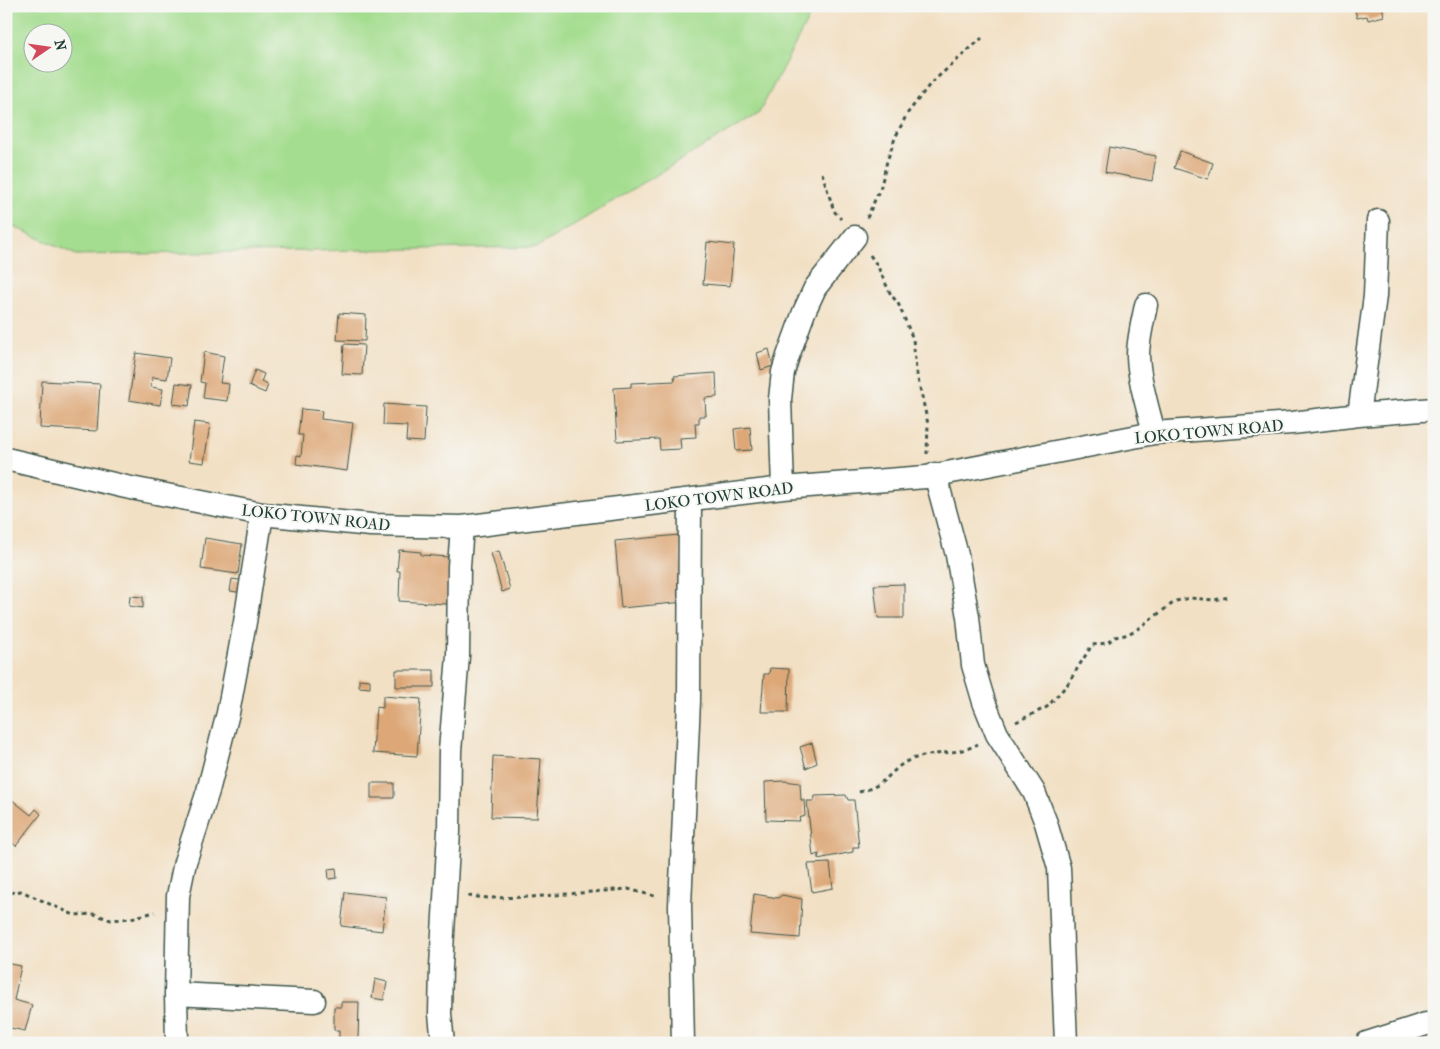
<svg xmlns="http://www.w3.org/2000/svg" width="1440" height="1049" font-family="'IM FELL French Canon',serif">
<style>
.green{fill:#a4dd8f;stroke:#628d62;fill-rule:evenodd}
.building{fill:#dda777}
.lines{fill:none;stroke-linecap:round;stroke-linejoin:round}
.minor-casing{stroke:#3f554a;stroke-width:25}
.path{stroke:#3f554a;stroke-width:3;stroke-dasharray:4 4;stroke-linecap:butt}
.minor{stroke:#fff;stroke-width:22}
.labels{text-anchor:middle;stroke-width:4;stroke-linejoin:round;paint-order:stroke}
.street-label{font-size:16px;fill:#1f3d34;stroke:#f6f6f2}
</style>
<rect width="100%" height="100%" fill="#f6f6f2"/>
<filter id="ink" filterUnits="userSpaceOnUse"><feTurbulence type="fractalNoise" baseFrequency=".02" numOctaves="2"/><feDisplacementMap in="SourceGraphic" scale="10" xChannelSelector="R" yChannelSelector="G"/><feConvolveMatrix kernelMatrix="1 2 1 2 8 2 1 2 1" color-interpolation-filters="sRGB"/></filter>
<filter id="wash" filterUnits="userSpaceOnUse"><feTurbulence type="fractalNoise" baseFrequency=".0096" numOctaves="4" result="noise"/><feDisplacementMap in="SourceGraphic" scale="20" xChannelSelector="R" yChannelSelector="G"/><feGaussianBlur stdDeviation="1.12" result="paint"/><feColorMatrix in="noise" values="0 0 0 0 0 0 0 0 0 0 0 0 0 0 0 0 0 1.4 0 .05"/><feComposite in="paint" operator="in"/></filter>
<g filter="url(#wash)">
<rect width="100%" height="100%" fill="#f2e0c4"/>
<!-- green -->
<path class="green" d="M6,6H815L759,113L537,247L76,255L6,223ZM32,32H62V62H32Z"/>
<g id="blocks">
<!-- building -->
<path class="building" d="M1354,6H1382L1384,16L1368,20L1367,16L1357,18Z
M1109,147L1156,156L1152,181L1105,172Z
M1180,151L1213,163L1208,179L1174,168Z
M707,242L734,245L730,286L703,284Z
M339,313L366,315L365,341L337,340Z
M344,344L364,345L362,375L342,374Z
M769,349L773,366L761,370L757,353Z
M204,352L224,356L220,383L229,384L227,401L203,398L205,383L200,382Z
M136,353L170,358L167,379L152,377L151,387L163,389L160,405L129,400Z
M255,370L264,374L261,382L268,385L265,393L249,386Z
M716,373L717,397L705,398L706,416H699V423H695L696,437L680,438L681,449L660,450L659,439L617,441L614,388L631,387V383L675,381L674,376Z
M42,381L100,384L97,431L40,428Z
M176,383L192,385L189,406L173,404Z
M384,404L426,407L424,442L406,441L407,426L383,425Z
M301,409L322,411L321,419L353,423L347,471L296,464L297,455L301,456L303,435H298Z
M194,422L210,424L204,463L189,461Z
M750,427L752,450L736,451L734,429Z
M679,535L685,602L621,608L615,541Z
M205,538L242,544L238,574L201,569Z
M399,550L421,552V555L449,557L447,604L399,601L400,571H397Z
M499,551L510,589L502,592L491,553Z
M232,579L246,581L244,593L230,591Z
M904,584V618H878L874,585Z
M130,596L143,597V608L129,606Z
M770,668L789,669L788,712H761L764,674H769Z
M396,670H434V687H396Z
M359,679L370,680V688L359,687Z
M383,696L421,699L417,756L373,753L376,707L383,708Z
M812,743L817,763L806,768L800,747Z
M493,756L541,759L537,818L491,817Z
M784,781L800,783L801,800H804L805,816L799,818L800,821L766,820L765,782Z
M371,783H394V798H371Z
M6,795L31,815L36,809L41,814L16,846L6,838Z
M846,795L848,800H854L859,847H853V852L818,859L819,854L813,856L807,801H814L815,796Z
M830,863L833,888L812,892L808,864Z
M336,868L337,878L329,879L328,869Z
M345,892L386,897L382,931L341,926Z
M754,894L778,898L782,895L802,899L800,938L750,934Z
M6,963L21,966L14,1000L32,1005L25,1031L6,1027Z
M375,979L387,982L384,1000L372,998Z
M341,1002H359L358,1040H339V1030H334V1007H341Z"/>
</g>
</g>
<g filter="url(#ink)">
<use href="#blocks" fill-opacity="0" stroke="#3f554a" stroke-width="1"/>
<g class="lines">
<defs>
<path id="minor" d="M1146,305C1143,321 1138,339 1138,356C1139,382 1148,408 1154,433
M1359,415L1375,296L1378,221
M6,459L126,487L262,514L371,525L462,527L783,488L926,477L1154,433L1292,423L1359,415L1434,409
M935,474L957,555L968,617L973,665L984,702L997,734L1034,792L1046,823L1059,868L1066,1043
M783,488L780,399L783,372L788,356L804,312L815,288L855,237
M176,994L314,1001
M177,1043L176,994L178,896L185,862L208,791L228,713L245,622L262,514
M443,1043L440,1014L441,967L449,831L450,751L458,656L459,566L462,527
M683,1043L680,906L689,700L690,500
M1367,1043L1426,1024"/>
</defs>
<!-- minor casing -->
<use href="#minor" class="minor-casing"/>
<!-- path -->
<path class="path" d="M822,173L834,211L841,219
M867,218L881,186L887,161L895,138L907,114L930,84L982,38
M870,255L877,265L891,295L898,303L913,339L916,370L928,424L927,454
M6,685L9,693L6,698
M1016,722L1047,707L1067,685L1092,645L1107,643L1115,637L1125,635L1136,630L1176,601L1190,598L1214,600L1229,597
M859,792C867,790 876,787 883,781C892,774 899,764 910,760C932,751 956,756 978,744
M10,893L21,891L74,915L94,914L111,920L131,918L155,912
M468,896L488,898L531,897L628,889L658,897"/>
<!-- minor -->
<use href="#minor" class="minor"/>
</g>
</g>
<g class="labels">
<!-- street labels -->
<g class="street-label">
<text transform="translate(1209 431) rotate(-5)" y="6">LOKO TOWN ROAD</text>
<text transform="translate(719 496) rotate(-7)" y="6">LOKO TOWN ROAD</text>
<text transform="translate(316 517) rotate(6)" y="6">LOKO TOWN ROAD</text>
</g>
</g>
<!-- margin -->
<rect width="1440" height="1049" fill="none" stroke="#f6f6f2" stroke-width="25"/>
<!-- north arrow -->
<g transform="translate(48 48) rotate(77)"><circle r="24" fill="#f6f6f2" stroke="#a0aca6"/>
<path d="M0-4L9 19L0 12L-9 19Z" fill="#d1495b"/>
<text y="-8" font-size="14" font-weight="bold" text-anchor="middle" fill="#1f3d34">N</text>
</g>
</svg>
